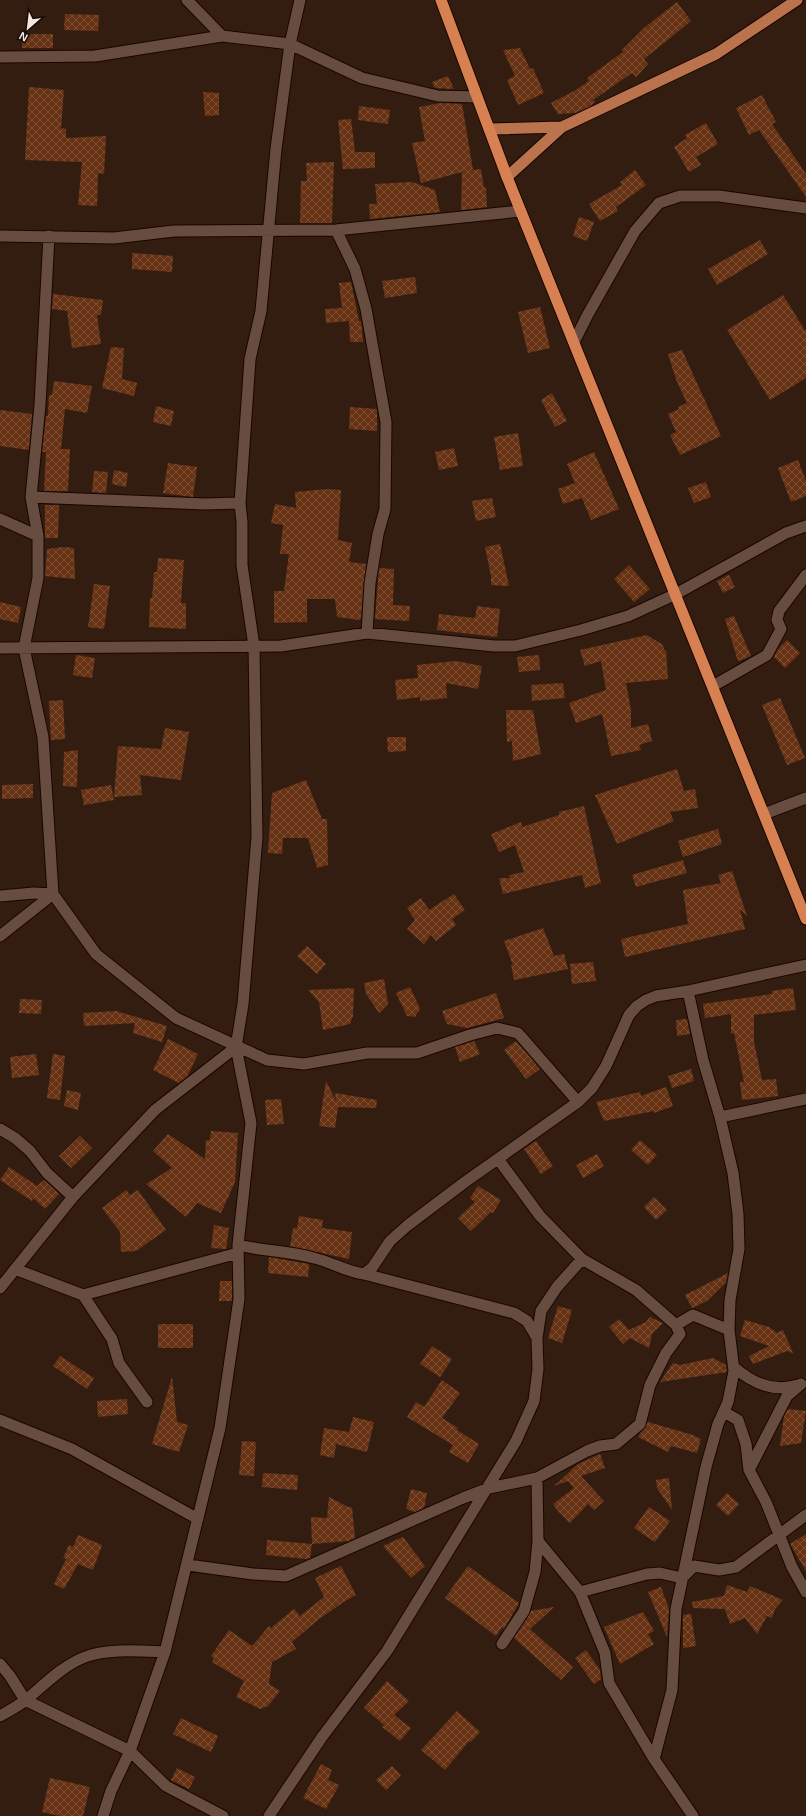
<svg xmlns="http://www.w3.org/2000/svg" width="806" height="1816" font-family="Arial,sans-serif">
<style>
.building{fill:url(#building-cross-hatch)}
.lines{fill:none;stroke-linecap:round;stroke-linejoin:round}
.minor-casing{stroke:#1a0600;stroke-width:13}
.primary-casing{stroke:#1a0600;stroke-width:13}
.trunk-casing{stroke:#1a0600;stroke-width:13}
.minor{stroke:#674d40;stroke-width:11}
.primary{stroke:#bb734d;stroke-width:11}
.trunk{stroke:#d78052;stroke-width:11}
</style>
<defs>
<pattern id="building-cross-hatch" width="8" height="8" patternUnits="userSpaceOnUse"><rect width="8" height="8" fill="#673213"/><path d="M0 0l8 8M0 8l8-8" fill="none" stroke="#7d5035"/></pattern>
</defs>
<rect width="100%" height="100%" fill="#331d11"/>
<!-- building -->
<path class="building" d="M677,2L691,21L644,59L648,64L636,77L632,73L593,100L595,102L589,107L575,113L558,114L551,103L574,91L589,81L587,78L623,52L622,50L644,28Z
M65,14L99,15L98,31L64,30Z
M22,34H53V48H22Z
M520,48L530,69L533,68L544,93L518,105L507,80L515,76L503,50Z
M448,76L454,89L435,88L432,82Z
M29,87L64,90L61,128L66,129V138L106,136L104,174L98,173L97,206L78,205L82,162L25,160Z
M203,92L219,93V115L205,116Z
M762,95L776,122L772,124L806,174V197L759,130L749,135L736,108Z
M441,103L462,104L473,170L481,169L484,188L486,187L487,207L461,210L462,172L421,183L412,143L425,141L419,107Z
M359,106L390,110L388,124L358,120Z
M351,119L355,152H375V168L343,169L338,120Z
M706,123L718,144L696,157L701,165L689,172L674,147L687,138L685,135Z
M334,162L332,223H300L301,181H307L306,163Z
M635,170L646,185L616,207L618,211L600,221L589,204L622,185L620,182Z
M412,182L435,190L440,212L370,219L369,204H377L375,184Z
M579,217L594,222L587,241L573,236Z
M760,240L768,254L717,285L708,269Z
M132,253L173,256L172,272L132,269Z
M415,277L417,293L385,298L382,281Z
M351,282L359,321H361L363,342H350L349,321L326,323L325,309L342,308L339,283Z
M53,294L103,300L101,315H97L101,344L72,348L67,311L52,309Z
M783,295L806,332V378L770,400L727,330Z
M540,307L550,348L528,353L518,312Z
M111,347L124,348L122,379L137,383L134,396L102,388Z
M682,350L721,436L680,455L670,435L676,432L668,414L679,409L678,407L687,403L677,382L668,354Z
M54,381L92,386L87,413L65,409L61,449H70L68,491H44L46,452H42L46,416H48L49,395H52Z
M552,393L567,421L555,427L541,400Z
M156,406L174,411L171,426L153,422Z
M350,407L377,409V431L349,429Z
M0,410L32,414L29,450L0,446Z
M518,433L523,466L500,470L494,437Z
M454,448L458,466L439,470L435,452Z
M594,452L619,509L591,520L582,498L563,504L558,489L575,483L567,464Z
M798,460L806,481V496L791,502L778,468Z
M168,463L197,467L193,497L163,493Z
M114,470L128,473L126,487L112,484Z
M94,471L108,472L106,493L92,492Z
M706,482L711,497L694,503L688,488Z
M328,489L341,490L338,540L352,543L349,562L366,564L361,618L360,620L337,617L335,599H307V622L274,623V591H284L289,554H280L283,525L271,523L275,504L296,508L295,492Z
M492,498L496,517L476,521L472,501Z
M45,505H59L58,538H45Z
M500,544L509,586L491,585V576L485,547Z
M63,547L74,548L75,579L45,576L47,549Z
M158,558L184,560L181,603H186V629L149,627L150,598H152L154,572H157Z
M629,565L650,589L634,602L614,579Z
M379,568L394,569L393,605L410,606L409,621L375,619Z
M729,575L735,587L723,593L717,581Z
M94,584L110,586L104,629L88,627Z
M0,602L21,607L18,623L0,619Z
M477,606L500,609L497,637L437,630L439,614L475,618Z
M734,616L751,656L738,661L725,619Z
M647,635L663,645L664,650H666L668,679L626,683L631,710V728L648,724L652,741L639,745L641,750L611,756L602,714L576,723L569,703L606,690L601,661L585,666L580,650Z
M787,640L800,653L785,668L774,657L778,649Z
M76,655L95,658L92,678L73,675Z
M539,655L540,670L519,672L517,657Z
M456,661L482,666L478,689L446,683L447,698L420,701V697L397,700L395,680L418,678L417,665Z
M563,683L565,698L532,701L531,685Z
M780,698L805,758L787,765L762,705Z
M63,700L65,739L51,740L49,701Z
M506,710H533L541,754L513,761L512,741L507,742Z
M165,728L189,732L181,780L140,775L142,795L114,797L118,746L161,749Z
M387,737H406V751L388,752Z
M78,750L77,787L63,786L64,752Z
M677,769L684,791L695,789L698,808L670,812L674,821L617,844L595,795Z
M306,780L322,819H327L328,865L317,868L308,838H283L282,854L268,853L272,793Z
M33,784V798L2,799V785Z
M111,785L114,800L84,805L81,790Z
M584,806L601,883L585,888L582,875L503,894L499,878H510L509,875L524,872L515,845L499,852L491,834L521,822L522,827L559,815V812Z
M718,829L722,844L683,857L678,841Z
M683,860L687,873L636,887L632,875Z
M732,871L747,916L740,909L745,929L625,957L621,939L688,924L683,890L721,883L718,875Z
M454,894L465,910L452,919L456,925L436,941L431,935L424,944L407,929L415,920L407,908L421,898L429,910Z
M543,928L554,956L564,954L568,969L514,980L511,965H513L504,941Z
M307,946L326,964L317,974L297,956Z
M593,962L596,981L572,984L570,964Z
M384,979L388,1004L379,1013L366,994L364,983Z
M410,987L420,1009L415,1017L407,1016L396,993Z
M354,988L353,1016L350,1024L323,1030L319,1002L308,990Z
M793,988L796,1010L754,1015V1042L762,1080L776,1079L778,1096L742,1100L740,1082H744L734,1033L731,1034V1014L705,1018L703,1004L772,994V991Z
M496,993L504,1018L467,1028L447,1024L442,1011Z
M20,999L42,1000L41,1014L19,1013Z
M116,1011L167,1026L162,1042L133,1033L135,1023L84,1026L83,1013Z
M687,1019L690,1034L677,1036L676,1020Z
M168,1039L198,1054L187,1077L179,1083L153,1070Z
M474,1041L480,1054L460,1062L455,1047Z
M516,1041L540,1069L526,1079L504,1050Z
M36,1054L39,1075L12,1078L10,1057Z
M53,1054L65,1056L60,1100L47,1098Z
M691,1069L694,1081L672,1088L668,1076Z
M326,1081L336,1101L335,1093L377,1100L376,1108L338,1107L335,1128L319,1126Z
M666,1087L673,1106L654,1113V1111L604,1121L596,1102L640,1092L641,1096Z
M67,1090L81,1093L78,1110L64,1106Z
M281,1099L284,1124L267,1125L265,1100Z
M211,1131L238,1133L235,1182L221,1213L197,1203L186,1217L146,1184L172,1168L153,1151L168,1134L205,1159L206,1140H210Z
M80,1136L92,1148L71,1168L59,1156Z
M640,1140L657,1155L648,1165L631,1150Z
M536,1141L553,1166L541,1174L524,1149Z
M597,1154L604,1166L583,1178L576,1165Z
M9,1167L37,1186L44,1180L59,1194L45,1209L33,1198L32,1201L0,1180Z
M478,1186L501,1200L493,1213L491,1212L471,1231L458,1218L475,1202L470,1198Z
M126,1190L130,1195L138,1190L166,1230L136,1251L121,1252L120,1232L102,1208Z
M654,1197L667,1210L656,1220L644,1207Z
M299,1216L323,1220L322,1228L352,1232L349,1259L290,1246L293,1228H297Z
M214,1225L229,1228L226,1249L211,1248Z
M269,1257L309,1264L308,1277L268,1273Z
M728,1273L726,1282L707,1301L692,1308L685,1295Z
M220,1281H232V1301H219Z
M558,1306L572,1310L562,1343L548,1338Z
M650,1317L663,1323L652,1334L649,1348L630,1338L623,1344L609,1327L619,1319L629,1330L646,1322Z
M745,1320L769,1327L777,1333L783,1330L793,1353L787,1351L753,1364L749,1356L769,1346L740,1336Z
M158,1324H193V1348H158Z
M432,1346L452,1359L440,1377L420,1364Z
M60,1356L94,1378L87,1389L53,1366Z
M713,1358L726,1365L727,1372L660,1382L673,1363L680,1365Z
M172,1377L177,1422L188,1425L179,1452L152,1444Z
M442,1380L460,1393L442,1418L458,1428L457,1430L479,1444L468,1463L449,1452L453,1445L407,1417L416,1402L424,1407Z
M127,1399L128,1414L98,1417L97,1401Z
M788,1409L806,1411L801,1443L780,1446L784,1416Z
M353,1417L374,1422L367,1452L336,1444L334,1458L320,1455L324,1428L349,1432Z
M648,1422L693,1435L701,1439L697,1453L671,1446L668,1452L638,1437Z
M242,1441L256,1442L254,1476L239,1475Z
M600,1454L605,1468L581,1476L604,1501L594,1510L588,1504L570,1523L558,1511L553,1504L574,1488L568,1481L554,1486L578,1464Z
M263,1473L298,1475L297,1490L262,1487Z
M669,1478L672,1510L657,1488L656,1480Z
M411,1489L427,1493L424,1508L415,1512L406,1509Z
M727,1493L739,1504L728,1516L716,1505Z
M329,1497L348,1507H352L355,1538L348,1541L312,1544L311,1517L327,1518Z
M649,1507L670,1521L655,1542L634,1528Z
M806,1534V1571L790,1544Z
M78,1535L102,1545L93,1570L78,1564L64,1589L54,1584L66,1559L63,1558L69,1545L73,1547Z
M403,1537L425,1566L411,1578L383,1546Z
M267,1540L312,1544L310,1558L307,1559L266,1555Z
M341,1566L356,1595L345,1601L319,1619L292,1642L296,1649L272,1662L269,1684L280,1691L268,1706L260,1709L236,1697L244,1681L212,1662L214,1658L211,1656L229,1630L252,1646L269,1626L271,1628L294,1609L300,1616L324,1597L315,1578Z
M468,1566L519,1603L504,1629L502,1627L496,1636L445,1598Z
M727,1585L747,1592L750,1586L783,1600L775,1609L772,1618L767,1616L757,1634L745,1618L730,1624L725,1609L693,1608L692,1602L724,1596Z
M661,1587L669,1609L667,1637L648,1592Z
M554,1607L530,1629L573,1667L561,1680L514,1638L531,1611Z
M643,1612L654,1631L648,1634L654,1644L620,1664L604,1627Z
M691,1614L696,1646L683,1648V1615Z
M586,1650L600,1670L601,1679L594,1684L575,1658Z
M387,1681L409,1701L394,1715L411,1728L400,1741L382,1727L384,1725L364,1708Z
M457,1711L480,1732L471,1742L469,1741L445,1770L421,1750Z
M181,1718L218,1736L211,1752L173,1734Z
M321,1764L332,1770L328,1780L339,1785L326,1809L303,1798Z
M392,1766L401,1775L386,1790L376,1780Z
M177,1768L195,1777L189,1789L171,1780Z
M50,1778L90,1787L83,1816H60L42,1812Z"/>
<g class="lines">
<defs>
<path id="minor" d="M187,0L222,36
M0,57L95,56L222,36L290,44L362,78L438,96L477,97
M336,230L355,269L366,309L386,422L385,509L378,534L370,583L367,633
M0,236L114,238L174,231L336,230L521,211
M49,236L40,405L31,497L38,536V578L24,648L43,737L53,894L96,954L176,1018L267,1060L304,1064L367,1053H417L470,1035L497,1028L518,1033L578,1102
M574,342L587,316L635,231L659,203L680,196H719L806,208
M31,497L205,504L240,503
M0,519L38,536
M0,648L281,646L367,633L494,646H515L581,630L628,616L676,594L786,533L806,526
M713,686L767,655L781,629L777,620L779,611L806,575
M764,814L806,798
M0,896L34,893L53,894
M0,936L53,894
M720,1117L806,1099
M0,1129L15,1138L30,1151L47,1173L73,1197
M238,1245C263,1251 289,1251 314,1258C331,1262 347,1272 364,1274L372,1268L390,1241L408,1225L465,1182L578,1102L592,1088L606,1066L629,1015L637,1006L646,1000L656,996L688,991L806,965
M15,1269L83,1295L238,1253
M364,1274L514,1313L527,1321L537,1338
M0,1288L73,1197L155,1110L236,1047L243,1004L257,837L254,646L242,565V522L240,503L250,359L261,311L276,149L290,44L300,0
M83,1295L112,1339L119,1363L147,1402
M676,1325L693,1315L729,1330
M734,1367C752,1383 773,1393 798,1385
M724,1412L738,1420L746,1444L749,1470L766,1502L792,1567L806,1592
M0,1420L72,1449L198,1519
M749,1470L787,1396L801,1384
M537,1478L538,1541L580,1592L605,1653L609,1683L654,1759L693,1816
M188,1565L253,1574L286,1576L463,1498L489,1488L537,1478L587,1451L600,1446L616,1444L640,1424L650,1385L666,1353L680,1334L676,1325L636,1290L582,1259L540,1216L498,1159
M682,1578L694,1566L719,1570L736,1567L806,1515
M580,1592L647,1574L660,1573L682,1578
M502,1644L524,1611L535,1572L538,1541
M0,1664L10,1676L25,1700L130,1751L166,1786L223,1816
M0,1716C9,1711 18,1706 26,1700C45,1684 62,1666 85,1657C108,1648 141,1651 165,1652
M654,1759L672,1690L676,1609L706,1467L718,1424L728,1402L734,1371L729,1330L730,1300L739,1249L738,1214L733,1173L720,1117L703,1060L688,991
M103,1816L111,1791L130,1751L165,1652L220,1428L239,1299L238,1245L251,1123L236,1047
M269,1816L322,1737L387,1651L516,1441L534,1401L538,1369L537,1338L541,1311L557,1287L582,1259"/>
<path id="primary" d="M489,129L562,127
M507,177L562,127L716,54L797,0"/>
<path id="trunk" d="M441,0L507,177L806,919"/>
</defs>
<!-- minor casing -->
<use href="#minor" class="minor-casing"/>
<!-- primary casing -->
<use href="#primary" class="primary-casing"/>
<!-- trunk casing -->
<use href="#trunk" class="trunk-casing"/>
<!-- minor -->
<use href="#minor" class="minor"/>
<!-- primary -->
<use href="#primary" class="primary"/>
<!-- trunk -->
<use href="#trunk" class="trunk"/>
</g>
<!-- north arrow -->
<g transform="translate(28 28) rotate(208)" stroke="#140a06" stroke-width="3" paint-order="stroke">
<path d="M0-3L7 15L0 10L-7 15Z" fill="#f6e6de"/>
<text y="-6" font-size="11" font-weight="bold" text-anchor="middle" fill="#f6e6de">N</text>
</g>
</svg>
